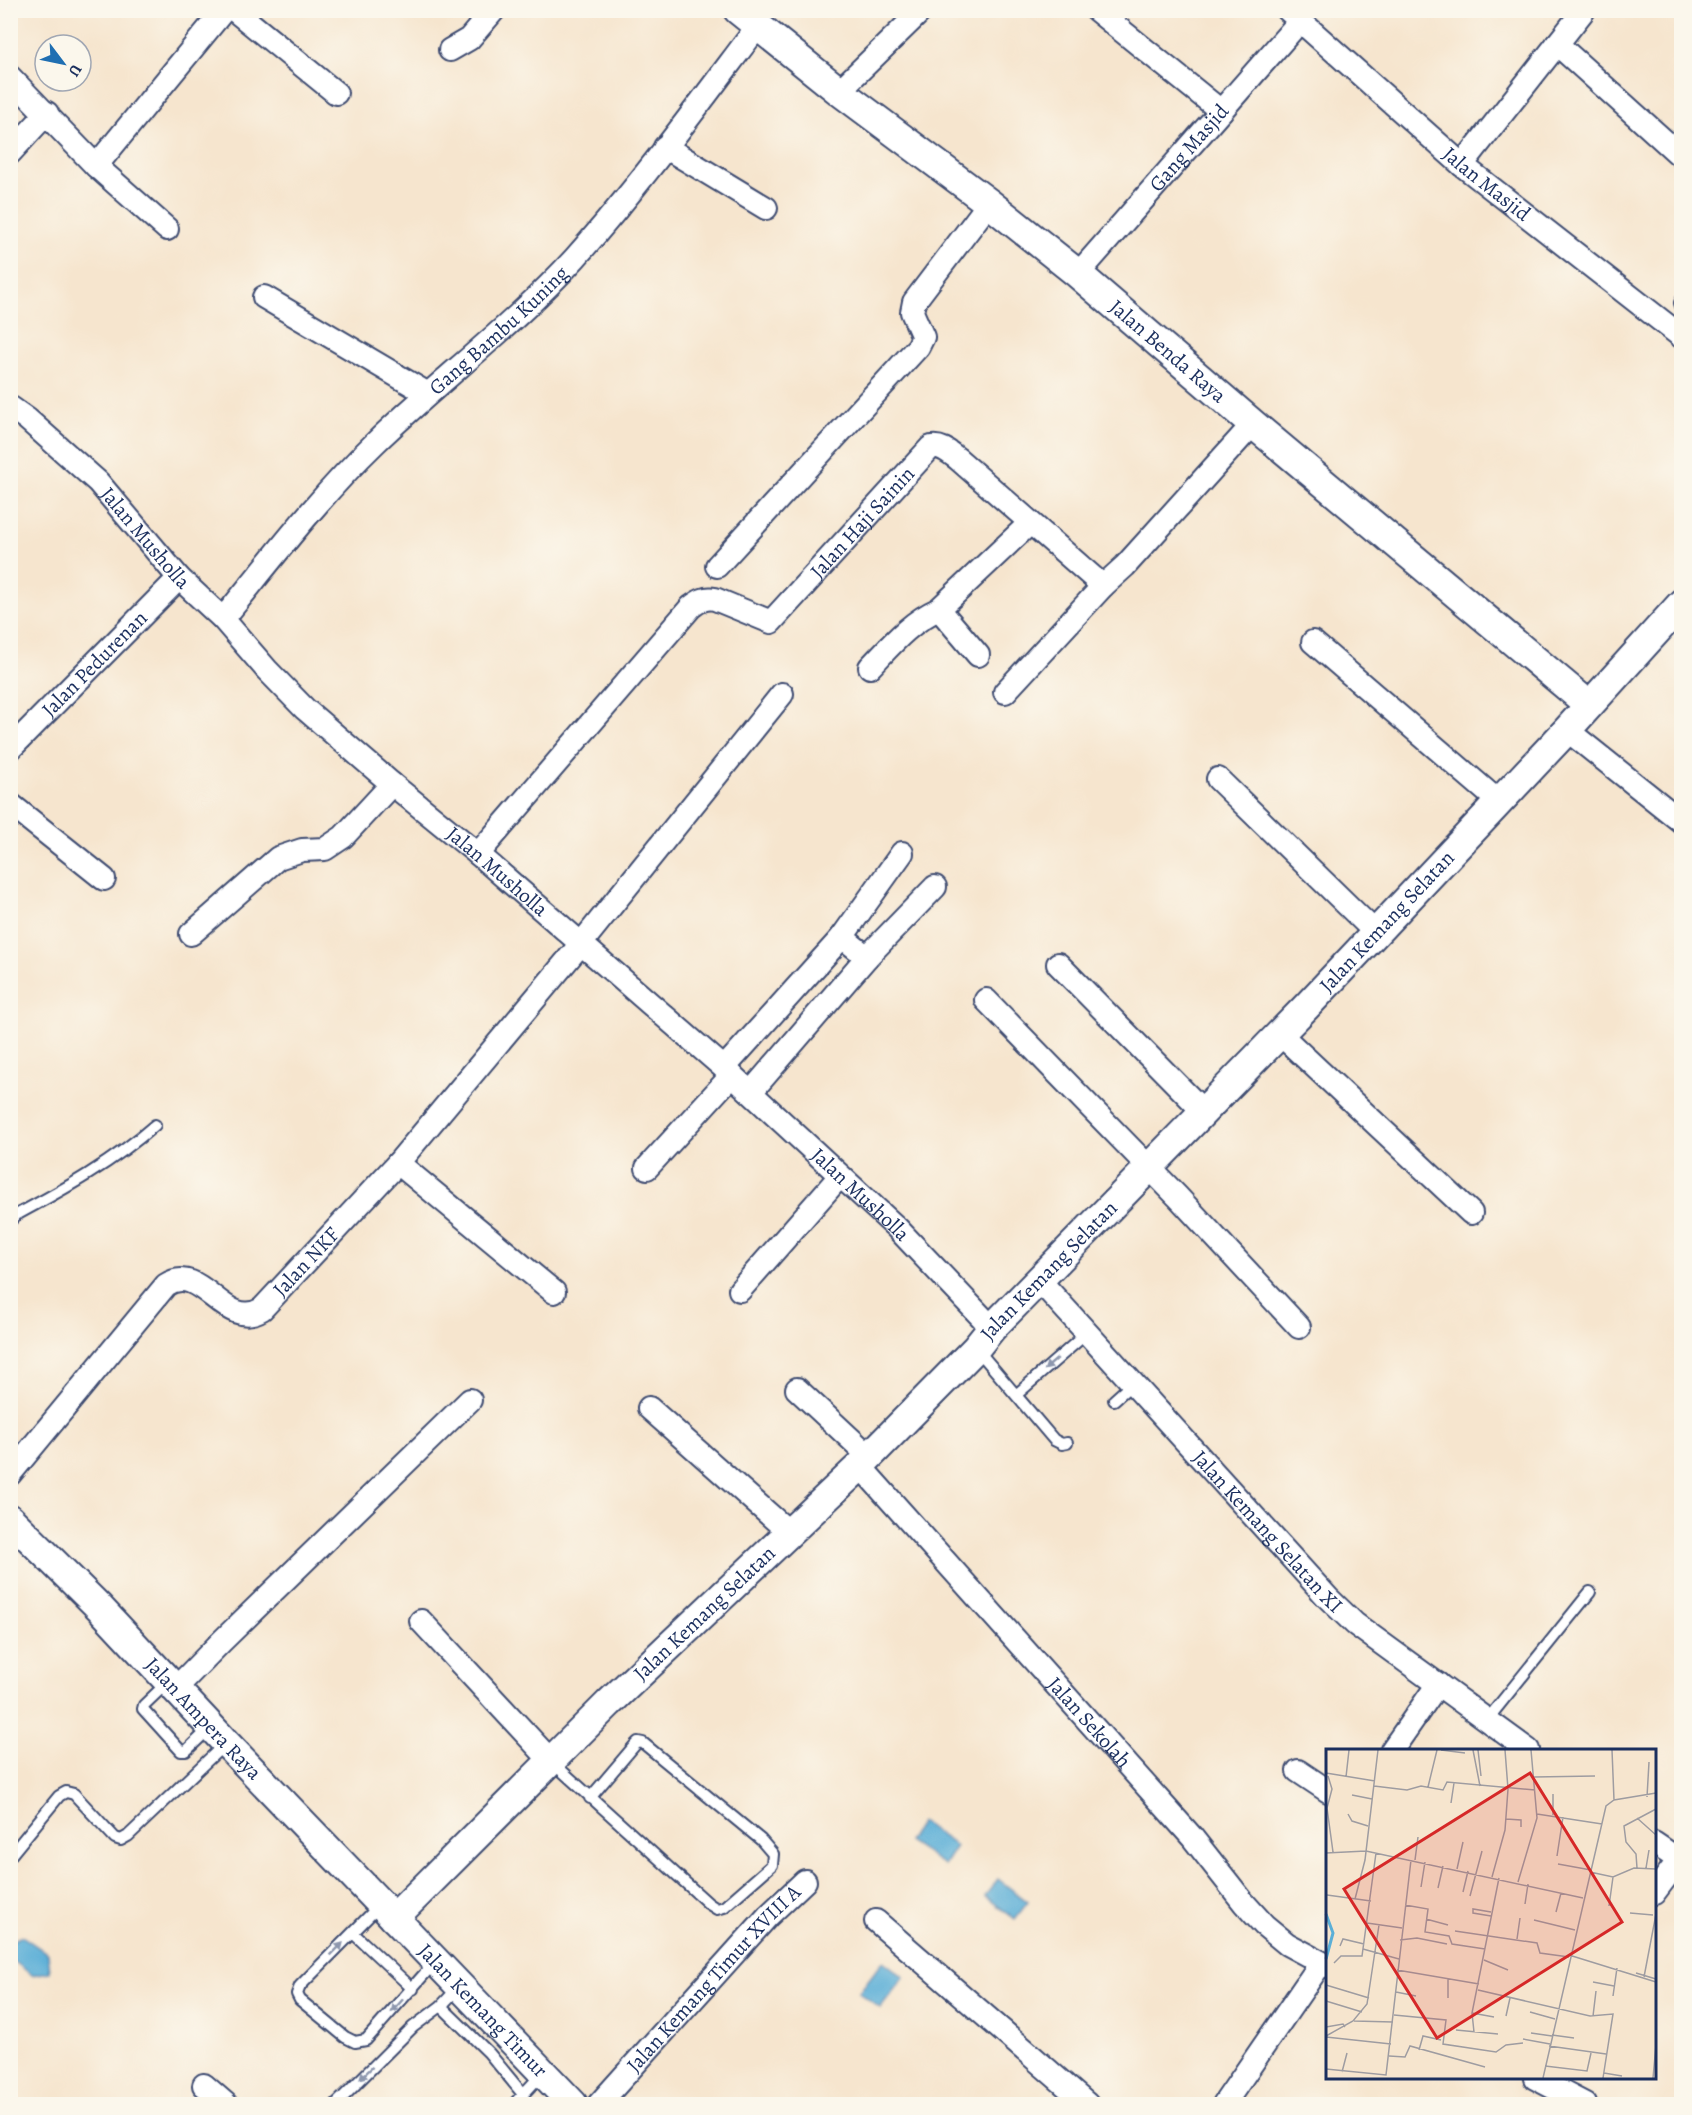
<svg xmlns="http://www.w3.org/2000/svg" width="1692" height="2115" font-family="Alegreya,serif">
<style>
.water{fill:#5bafd7;stroke:#3b6f9a;stroke-width:1.5}
.lines{fill:none;stroke-linecap:round;stroke-linejoin:round}
.service-casing{stroke:#3c4a6f;stroke-width:14}
.minor-casing{stroke:#3c4a6f;stroke-width:26}
.tertiary-casing{stroke:#3c4a6f;stroke-width:32}
.service{stroke:#fff;stroke-width:10}
.minor{stroke:#fff;stroke-width:22}
.tertiary{stroke:#fff;stroke-width:28}
.oneway{fill:#8d97ae}
.labels{text-anchor:middle;stroke-width:4.5;stroke-linejoin:round;paint-order:stroke}
.street-label{font-size:21px;fill:#1b2f5e;stroke:#fbf7ec}
.inset-river{fill:none;stroke:#5bafd7;stroke-width:3}
.inset-road{fill:none;stroke:#9e9ca1;stroke-width:1.5}
.view{fill:#d62828;fill-opacity:0.15;stroke:#d62828;stroke-width:3}
.inset-edge{fill:none;stroke:#1b2f5e;stroke-width:3}
</style>
<rect width="100%" height="100%" fill="#fbf7ec"/>
<filter id="ink" filterUnits="userSpaceOnUse"><feTurbulence type="fractalNoise" baseFrequency=".0167" numOctaves="2"/><feDisplacementMap in="SourceGraphic" scale="12" xChannelSelector="R" yChannelSelector="G"/><feConvolveMatrix kernelMatrix="1 2 1 2 8 2 1 2 1" color-interpolation-filters="sRGB"/></filter>
<filter id="wash" filterUnits="userSpaceOnUse"><feTurbulence type="fractalNoise" baseFrequency=".008" numOctaves="4" result="noise"/><feDisplacementMap in="SourceGraphic" scale="24" xChannelSelector="R" yChannelSelector="G"/><feGaussianBlur stdDeviation="1.35" result="paint"/><feColorMatrix in="noise" values="0 0 0 0 0 0 0 0 0 0 0 0 0 0 0 0 0 1.4 0 .05"/><feComposite in="paint" operator="in"/></filter>
<g filter="url(#wash)">
<rect width="100%" height="100%" fill="#f6e5ce"/>
<!-- water -->
<path class="water" d="M921,1822L956,1846L944,1865L908,1841Z
M998,1879L1028,1902L1015,1919L985,1896Z
M22,1936L48,1954L50,1972L32,1975L11,1959V1941Z
M883,1961L904,1977L880,2008L859,1992Z"/>
</g>
<g filter="url(#ink)">
<g class="lines">
<defs>
<path id="service" d="M1682,299L1680,303L1682,309
M10,1221L16,1215C65,1189 113,1162 155,1125
M976,1348L1054,1440L1062,1444L1067,1443
M1016,1395L1087,1333
M1114,1400L1133,1383
M168,1682L144,1705L143,1709L181,1751H186L211,1727
M1487,1720L1590,1592
M552,1762L709,1904L717,1909L724,1907L772,1865L773,1854L761,1840L643,1743L638,1742L635,1745L590,1798
M10,1856L59,1796L66,1792L74,1794L115,1838L121,1840L128,1836L226,1743
M380,1905L300,1986L297,1994L300,2000L345,2037L355,2042L366,2040L435,1962
M353,1933L413,1989
M441,2006L489,2053L522,2093
M336,2104L413,2027L441,2006L459,1987
M514,2104L541,2075"/>
<g id="minor">
<path d="M234,10L336,93"/>
<path d="M1096,10L1221,111"/>
<path id="s1" d="M1288,10L1462,165L1682,337"/>
<path d="M1557,44L1682,157"/>
<path d="M450,50L469,39L494,10"/>
<path d="M10,77L96,166L224,10"/>
<path d="M839,91L922,10"/>
<path d="M665,147L766,208"/>
<path d="M10,153L47,113"/>
<path d="M1462,165L1584,10"/>
<path d="M96,166L167,229"/>
<path id="s2" d="M1078,274L1300,21"/>
<path d="M264,297L428,394"/>
<path id="s3" d="M10,407L27,419L98,482L179,578L223,619L267,670L305,709L392,784L478,854L724,1068L897,1228L992,1328"/>
<path d="M717,566L918,347L923,337L912,312L914,302L989,203"/>
<path d="M939,609L978,655"/>
<path id="s4" d="M223,619C272,559 319,497 375,443C440,380 514,325 575,258C640,185 699,104 758,26"/>
<path d="M1313,642L1499,802"/>
<path d="M870,667C892,644 910,622 939,609L1029,524"/>
<path d="M1005,692L1103,586"/>
<path d="M1567,730L1682,822"/>
<path id="s5" d="M10,749L179,578"/>
<path d="M1218,779L1376,933"/>
<path d="M10,804L104,879"/>
<path id="s6" d="M478,854L691,607C699,601 705,597 715,599L771,622L931,447C942,445 950,453 958,459L1103,586L1125,566L1253,424"/>
<path d="M191,934L278,858L302,850L325,849L343,837L392,784"/>
<path d="M842,937L902,853"/>
<path d="M867,957L935,887"/>
<path d="M1058,964L1204,1112"/>
<path d="M986,1000L1178,1197L1299,1327"/>
<path d="M1280,1034L1471,1213"/>
<path d="M724,1068L842,937L867,957L751,1092"/>
<path d="M398,1163L554,1292"/>
<path d="M647,1168L732,1075"/>
<path id="s7" d="M1039,1280L1328,1598L1355,1624L1528,1750"/>
<path d="M740,1290L840,1176"/>
<path d="M797,1389L869,1456"/>
<path d="M649,1408L790,1533"/>
<path id="s8" d="M860,1466L1192,1837L1244,1903L1264,1925L1287,1944L1328,1966"/>
<path id="s9" d="M10,1474L166,1285C202,1261 224,1332 262,1309L398,1163L580,945L782,694"/>
<path d="M421,1621L552,1762"/>
<path d="M175,1689L222,1641L470,1400"/>
<path d="M1392,1750L1438,1684"/>
<path d="M1298,1771L1328,1791"/>
<path d="M1654,1843L1682,1862"/>
<path d="M1654,1893L1682,1856"/>
<path d="M876,1921L1087,2104"/>
<path d="M1535,2078L1585,2104"/>
<path d="M204,2085L226,2104"/>
<path id="s10" d="M599,2104L768,1916L805,1881"/>
<path d="M1224,2104L1321,1963"/>
</g>
<g id="tertiary">
<path id="s11" d="M738,10L839,91L989,203L1078,274L1253,424L1589,705"/>
<path id="s12" d="M10,1519L99,1607L226,1743L573,2104"/>
<path id="s13" d="M394,1918L609,1703L860,1466L976,1348L992,1328L1306,1007L1567,730L1682,603"/>
</g>
</defs>
<!-- service casing -->
<use href="#service" class="service-casing"/>
<!-- minor casing -->
<use href="#minor" class="minor-casing"/>
<!-- tertiary casing -->
<use href="#tertiary" class="tertiary-casing"/>
<!-- service -->
<use href="#service" class="service"/>
<!-- minor -->
<use href="#minor" class="minor"/>
<!-- tertiary -->
<use href="#tertiary" class="tertiary"/>
</g>
<!-- one-way arrows -->
<defs><path id="oneway-solid" d="M-6-.8H1V-3.2L6.5 0L1 3.2V.8H-6Z" transform="scale(1.5)"/></defs>
<g class="oneway">
<use href="#oneway-solid" transform="translate(1051 1364) rotate(139)"/>
<use href="#oneway-solid" transform="translate(337 1949) rotate(-45)"/>
<use href="#oneway-solid" transform="translate(397 2006) rotate(132)"/>
<use href="#oneway-solid" transform="translate(366 2073) rotate(137)"/>
</g>
</g>
<g class="labels">
<!-- street labels -->
<g class="street-label">
<text dy="7" stroke="none"><textPath href="#s2" startOffset="168">Gang Masjid</textPath></text>
<text dy="7" stroke="none"><textPath href="#s1" startOffset="264">Jalan Masjid</textPath></text>
<text dy="7" stroke="none"><textPath href="#s4" startOffset="400">Gang Bambu Kuning</textPath></text>
<text dy="7" stroke="none"><textPath href="#s11" startOffset="549">Jalan Benda Raya</textPath></text>
<text dy="7" stroke="none"><textPath href="#s6" startOffset="548">Jalan Haji Sainin</textPath></text>
<text dy="7" stroke="none"><textPath href="#s3" startOffset="189">Jalan Musholla</textPath></text>
<text dy="7" stroke="none"><textPath href="#s5" startOffset="120">Jalan Pedurenan</textPath></text>
<text dy="7" stroke="none"><textPath href="#s3" startOffset="675">Jalan Musholla</textPath></text>
<text dy="7" stroke="none"><textPath href="#s13" startOffset="1407">Jalan Kemang Selatan</textPath></text>
<text dy="7" stroke="none"><textPath href="#s3" startOffset="1161">Jalan Musholla</textPath></text>
<text dy="7" stroke="none"><textPath href="#s9" startOffset="417">Jalan NKF</textPath></text>
<text dy="7" stroke="none"><textPath href="#s13" startOffset="921">Jalan Kemang Selatan</textPath></text>
<text dy="7" stroke="none"><textPath href="#s7" startOffset="340">Jalan Kemang Selatan XI</textPath></text>
<text dy="7" stroke="none"><textPath href="#s13" startOffset="435">Jalan Kemang Selatan</textPath></text>
<text dy="7" stroke="none"><textPath href="#s12" startOffset="278">Jalan Ampera Raya</textPath></text>
<text dy="7" stroke="none"><textPath href="#s8" startOffset="344">Jalan Sekolah</textPath></text>
<text dy="7" stroke="none"><textPath href="#s10" startOffset="170">Jalan Kemang Timur XVIII A</textPath></text>
<text dy="7" stroke="none"><textPath href="#s12" startOffset="682">Jalan Kemang Timur</textPath></text>
</g>
</g>
<!-- overview -->
<g transform="translate(1326 1749)">
<rect width="330" height="330" fill="#f6e5ce"/>
<path class="inset-river" d="M0,165L7,184L0,210"/>
<path class="inset-road" d="M115,1L139,4M147,1L154,37M152,1L155,27M286,1L288,51M0,24L49,32M2,27L6,40L1,59L7,103M20,28L23,1M208,28L269,27M48,37L81,41L95,37L117,41L121,33L209,41M102,38L111,1M227,45V66M26,46L46,50M321,48L323,13M125,54L128,34M22,65L26,72L42,77M211,65L276,75M311,69L330,86M180,70L195,71V78M0,104L40,102L257,149M231,107L237,68M89,111L92,88M232,115L265,121M311,119L310,105L300,93L298,77L330,60M320,119L323,101M131,120L137,93M264,123L287,128L308,119L330,120M166,128L179,81L182,40L179,1M192,133L211,69L205,1M95,138L99,113M112,139L117,117M137,143L142,122M1,146L45,152M144,147L156,102M29,150L39,111L52,1M199,155L202,135M79,156L102,160L99,183L123,187L126,195L159,200M283,157L287,128M230,163L235,144M304,164L327,166M165,167L147,164V160L165,163M100,170L122,176M208,171L249,181M41,174L76,179M129,182L211,194L214,204L243,208M191,190L194,169M74,191L91,189L121,195M14,197L17,190L38,195M37,200L73,210M243,206L330,233M158,211L182,221M8,214L15,207H36L50,104M71,221L153,235M310,224L330,230M318,228L330,165M122,230V249M267,233L288,237M0,236L43,249M152,241L264,267L287,265L277,329M70,243L90,247M287,247L291,219M0,252L36,263M204,263L229,270M146,264L168,268M68,266L120,271L117,295L170,303L180,296L197,294M180,267L184,249M267,267L270,242M28,272L67,273M0,278L17,275L19,278M130,281L172,285M148,283L146,264L173,129M205,284L226,287M226,286L248,289M0,287L27,272L41,255L53,176M0,288L65,295M197,290L224,295M223,297L280,305M93,301L97,287L115,291M63,307L79,308L84,297L159,318M219,317L261,322L265,304M0,320L60,326L85,111M16,323L21,304M278,324L296,327M217,329L280,57L288,51L330,44M327,329L330,296"/>
<path class="view" d="M204,24L296,173L111,289L18,140Z"/>
<rect width="330" height="330" class="inset-edge"/>
</g>
<!-- margin -->
<rect width="1692" height="2115" fill="none" stroke="#fbf7ec" stroke-width="36"/>
<!-- north arrow -->
<g transform="translate(63 63) rotate(122)"><circle r="28" fill="#fbf7ec" stroke="#a1a7b3" stroke-width="1.5"/>
<path d="M0-4.5L10 22L0 15L-10 22Z" fill="#1f6fb2"/>
<text y="-9" font-size="16" font-weight="bold" text-anchor="middle" fill="#1b2f5e">U</text>
</g>
</svg>
